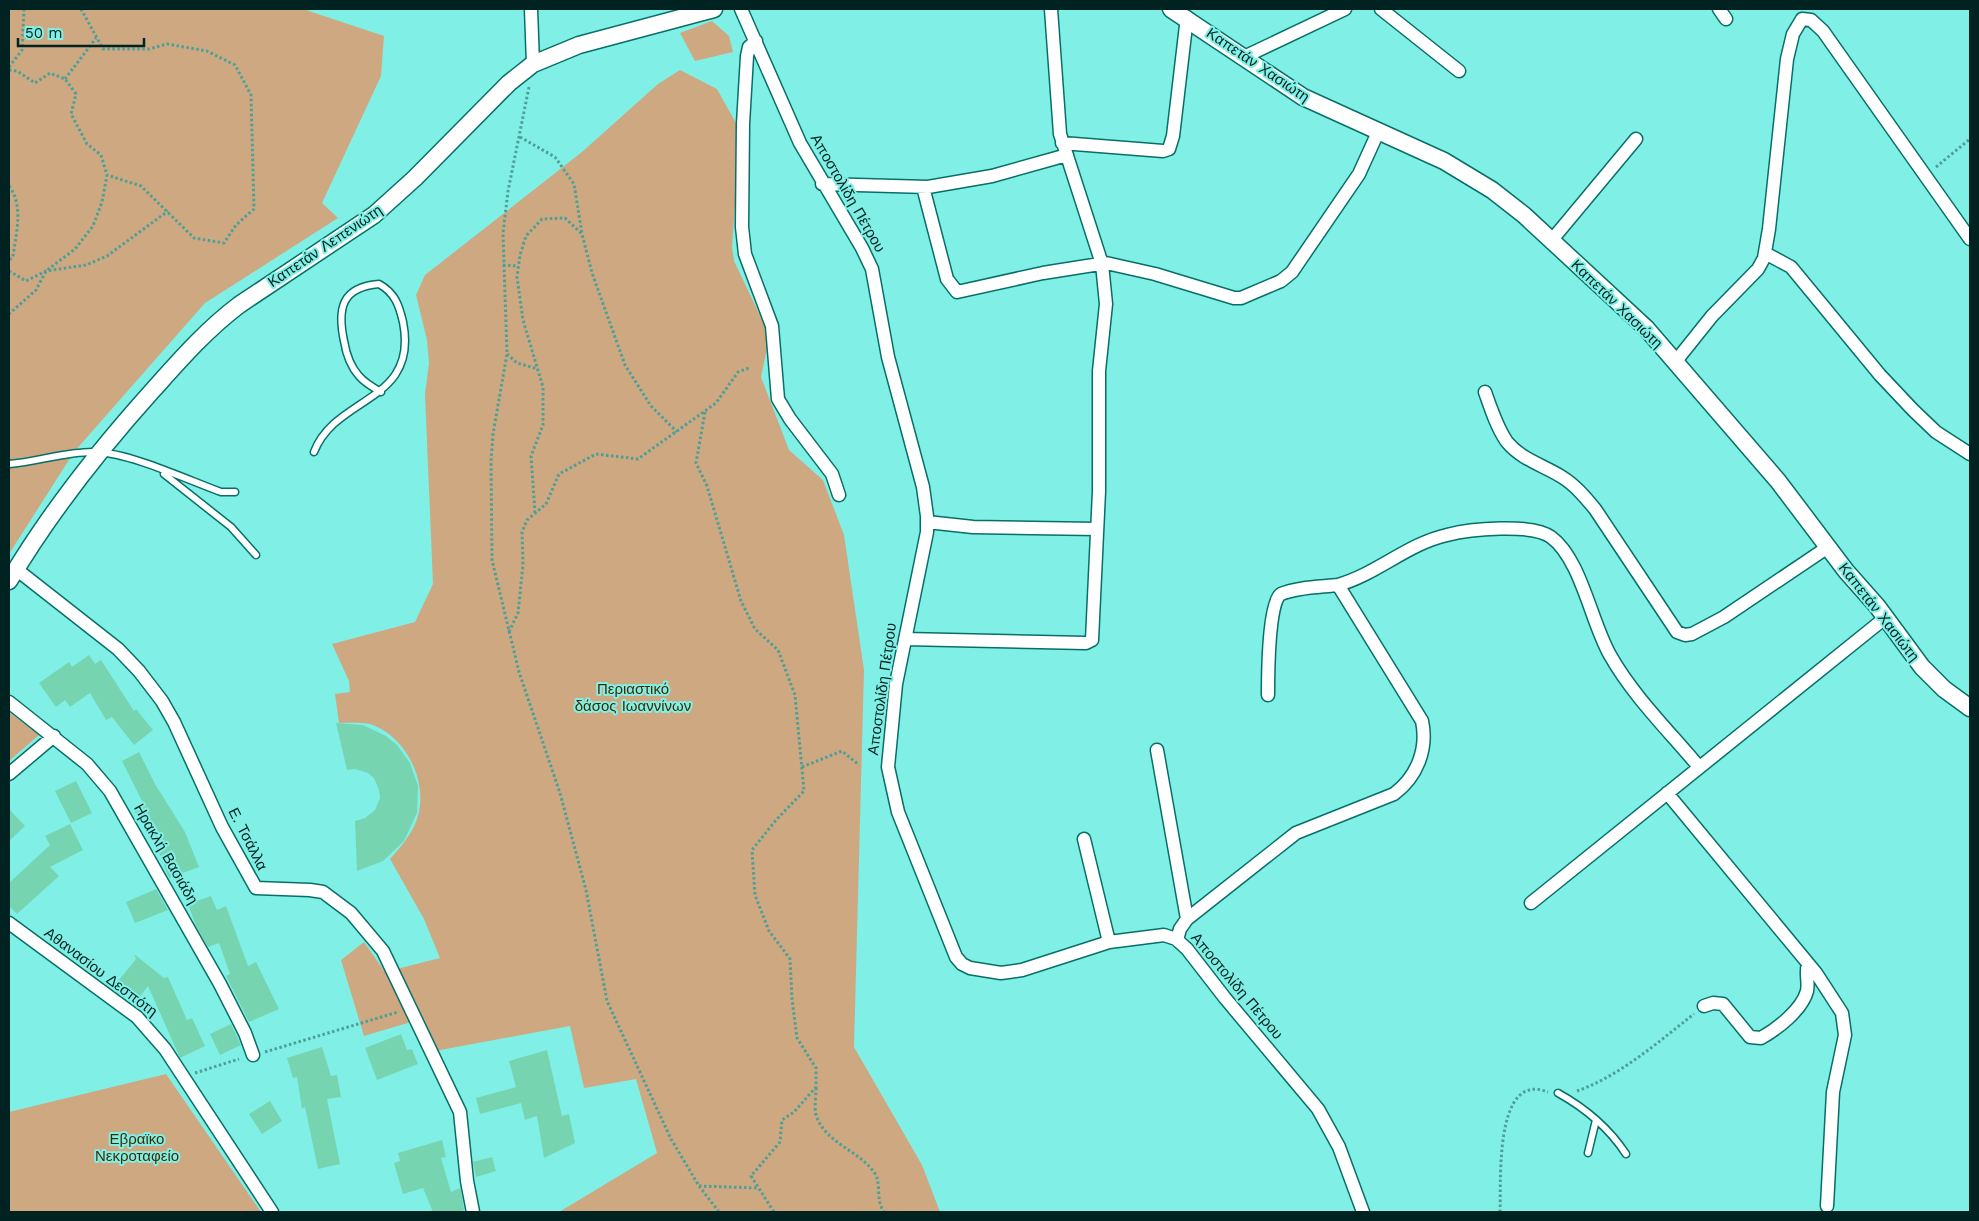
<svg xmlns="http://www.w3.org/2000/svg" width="1979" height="1221" font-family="'Work Sans',sans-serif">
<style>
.green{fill:#cea881}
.building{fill:#76d4b1}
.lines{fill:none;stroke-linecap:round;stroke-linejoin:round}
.service-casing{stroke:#076f68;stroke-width:9}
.minor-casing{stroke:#076f68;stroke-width:15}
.tertiary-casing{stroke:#076f68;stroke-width:19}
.path{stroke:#4e9f98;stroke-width:3;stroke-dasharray:2.5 2.5;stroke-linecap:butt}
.service{stroke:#fff;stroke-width:6}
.minor{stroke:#fff;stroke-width:12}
.tertiary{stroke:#fff;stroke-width:16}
.labels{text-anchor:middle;stroke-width:4;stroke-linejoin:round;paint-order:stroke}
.street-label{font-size:15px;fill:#002220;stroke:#80f0e6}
.park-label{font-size:15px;fill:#462901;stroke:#80f0e6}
</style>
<rect width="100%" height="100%" fill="#80f0e6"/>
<!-- green -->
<path class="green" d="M9,9H303L384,36L381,76L322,203L338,218L205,303L74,452L9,554Z
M712,21L729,36L733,52L695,61L680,33Z
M680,70L717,89L737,125V175L732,247L734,261L766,328L768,344L761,377L789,450L823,480L844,535L864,670L854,1047L922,1165L940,1212H559L657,1153L636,1079L584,1088L570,1026L435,1051L421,1019L364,1036L341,960L364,942L385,972L440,958L424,919L390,859C400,848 410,836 416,822C430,787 409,739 373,725C363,722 350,723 339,723L335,694L350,692L349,681L332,644L415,622L433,584L425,394L429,363L427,340L416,295L425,275L582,152L658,84Z
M9,712L39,735L9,761Z
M166,1074L261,1212H9V1112Z"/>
<!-- building -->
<path class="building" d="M89,655L95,664L101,660L134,711L136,709L153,730L134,745L112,717L106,720L90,693L70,707L65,700L56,707L39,683L69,662L72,667Z
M336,723L363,725L386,736L397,745L410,763L418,786L417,813L404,841L383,861L357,871L355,821L365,818L375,810L380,798L379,790L374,778L368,773L355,769L347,770Z
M139,752L155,784L185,832L199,867L169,878L157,847L133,809L143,803L122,761Z
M76,781L92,813L71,823L55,791Z
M9,809L25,826L9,841Z
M70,824L83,850L50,867L59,876L17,914L9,906V883L50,845L45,836Z
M156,889L168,910L135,923L126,902Z
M211,896L217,910L226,906L248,966L256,962L279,1009L249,1022L226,976L230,974L219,943L208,947L196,926L188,904Z
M134,954L164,978L168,977L187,1020L192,1018L205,1046L180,1058L148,986L136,1002L115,985L136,959Z
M231,1024L241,1045L220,1055L210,1034Z
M401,1034L407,1050L412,1049L418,1064L377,1080L365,1048Z
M322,1047L331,1076L337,1075L341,1097L327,1099L340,1164L318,1169L305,1107L302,1109L297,1077L293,1078L287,1058Z
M547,1050L562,1116L569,1114L575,1143L544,1158L537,1116L525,1120L521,1103L480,1114L476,1098L516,1087L509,1061Z
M270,1101L282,1121L262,1134L249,1114Z
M442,1140L446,1157L441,1158L451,1192L460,1188L461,1191L464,1210L458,1212H433L423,1188L403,1194L394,1163L400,1161L398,1153Z
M492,1157L496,1171L476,1177L473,1162Z"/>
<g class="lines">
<defs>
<path id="service" d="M314,452C336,395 419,403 403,322C399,305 395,293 379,284C342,287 337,308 344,341C346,353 350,366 359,376C365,383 372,387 381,392
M9,464C38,462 66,451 96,452C130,453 188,480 221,492H235
M164,474L231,527L256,555
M1558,1093C1585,1108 1609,1128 1626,1154
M1588,1153L1596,1120"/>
<path id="minor" d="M531,9L533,64
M741,9L800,143L862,248L872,269L888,357L923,487L927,516V532L896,684L888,767L898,812L956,957L962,964L970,968L1001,973L1022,970L1109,942L1164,935L1176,939L1187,949L1225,998L1318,1109L1339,1147L1363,1212
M1381,9L1459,71
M1719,9L1726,19
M756,41L749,47L747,56L743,124L742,227L745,254L772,326L778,399L790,419L832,474L839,495
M1244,57L1345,9
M1062,143L1163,151L1169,149L1173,136L1187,17
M822,184L928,187L992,176L1067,155
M923,187L947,279L957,292L1043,273L1106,263L1155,274L1234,298H1241L1281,281L1292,272L1359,174L1379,130
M1551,241L1636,139
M1765,253L1791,267L1880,375L1913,410L1936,432L1970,454
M1676,361L1712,316L1758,269L1764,258L1769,229L1787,59L1793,34L1802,19L1811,20L1823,31L1970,239
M1485,392C1491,409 1497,428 1507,442C1522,460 1543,465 1562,477C1575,485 1585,497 1595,509L1677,632L1685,635L1692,634L1724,617L1828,547
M927,522L973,527L1097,529
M16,569L118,649L139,671L162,701L174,722L222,827L256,888L310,890L323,892L351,913L383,951L460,1112L467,1181L473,1212
M905,639L1086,643L1092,640L1099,491V371L1106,304L1102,264L1060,134L1051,9
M1268,695C1268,679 1268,600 1281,594C1297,587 1320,587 1338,585
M9,702L87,764L110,791L220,984L245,1033L253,1055
M1157,750L1187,919
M9,774L54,736
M1667,793L1816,973L1842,1013L1845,1035L1833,1092L1827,1206
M1084,839L1109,942
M1531,903L1885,618
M9,923L137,1017L165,1049L272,1212
M1177,940L1180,929L1187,919L1296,833L1394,794C1417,777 1428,749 1422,721L1338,585C1377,574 1407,544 1447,535C1469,529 1532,523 1551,537C1581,559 1591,622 1610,655C1633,696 1669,731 1699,767
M1704,1006L1713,1003L1723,1004L1750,1037L1761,1038C1777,1029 1802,1010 1807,991C1809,982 1805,973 1808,964"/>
<path id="tertiary" d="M1171,9L1303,97L1444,161L1492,190L1524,215L1646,328L1778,481L1846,571L1877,606L1922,667L1944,689L1970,708
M9,581C50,512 99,450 153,390C180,360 206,330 239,305L374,215L415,178L509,83L533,64L579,45L714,9"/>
</defs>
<!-- service casing -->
<use href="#service" class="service-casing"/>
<!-- minor casing -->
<use href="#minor" class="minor-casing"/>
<!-- tertiary casing -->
<use href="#tertiary" class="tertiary-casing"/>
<!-- path -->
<path class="path" d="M81,9L103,49H149L167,44L207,51L235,65L251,95L254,209L236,225L224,243L194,238L141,186L107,175
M9,67L22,50L24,9
M9,70L17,71L35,83L50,73L65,79L76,94L71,114L87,144L101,155L107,175L102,202L93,226L75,249L46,271L36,290L9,314
M65,79L96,38
M529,87L508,191L503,234L507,354L493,434L491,461L492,560L519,672L560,793L586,890L607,1001L671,1139L699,1186L719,1212
M520,137L555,157L574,184L582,234
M1936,167L1970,139
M9,186C24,206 16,233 13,257L9,260
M503,265L518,266
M9,271L26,281L46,271L86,265L107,256L168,211
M507,354L517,363L538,369
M705,412L696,463L707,486L741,601L755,629L778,650L795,695L804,791L776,820L752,850L755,895L769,931L790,959L792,999L797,1038L816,1068V1087L794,1112L782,1120L780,1142L751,1176L774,1212
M535,513L531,456L543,425V387L523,320L517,277L520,255L526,236L542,219L565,218L582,234L592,273L625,365L651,406L677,432
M509,632L518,613L523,565L522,532L527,520L546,504L559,474L596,454L638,459L716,403L738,372L749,368
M802,767L842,751L859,765
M265,1052L398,1012
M195,1073L239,1059
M816,1088C816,1096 814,1107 816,1115C825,1143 858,1150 874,1172C882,1182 875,1200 884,1212
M1577,1091C1620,1076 1658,1042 1694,1014
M699,1186L758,1188
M1500,1212C1501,1184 1496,1099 1529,1090C1535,1088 1542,1090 1548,1092"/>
<!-- service -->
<use href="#service" class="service"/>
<!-- minor -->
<use href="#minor" class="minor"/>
<!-- tertiary -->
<use href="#tertiary" class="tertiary"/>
</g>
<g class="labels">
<!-- street labels -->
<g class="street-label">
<text transform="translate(1258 65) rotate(34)" y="5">Καπετάν Χασιώτη</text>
<text transform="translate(848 193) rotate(60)" y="5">Αποστολίδη Πέτρου</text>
<text transform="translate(325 246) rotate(-34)" y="5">Καπετάν Λεπενιώτη</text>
<text transform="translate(1617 304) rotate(44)" y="5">Καπετάν Χασιώτη</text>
<text transform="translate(1879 612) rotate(52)" y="5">Καπετάν Χασιώτη</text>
<text transform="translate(882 689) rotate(-82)" y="5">Αποστολίδη Πέτρου</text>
<text transform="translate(248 839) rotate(63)" y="5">Ε. Τσάλλα</text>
<text transform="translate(166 854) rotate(60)" y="5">Ηρακλή Βασιάδη</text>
<text transform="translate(101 972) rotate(37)" y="5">Αθανασίου Δεσπότη</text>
<text transform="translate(1237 986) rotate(50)" y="5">Αποστολίδη Πέτρου</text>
</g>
<!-- park labels -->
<g class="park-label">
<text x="633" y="694">Περιαστικό<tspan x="633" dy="17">δάσος Ιωαννίνων</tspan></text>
<text x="137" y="1144">Εβραϊκο<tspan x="137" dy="17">Νεκροταφείο</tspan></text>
</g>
</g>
<!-- border -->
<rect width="1979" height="1221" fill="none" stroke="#002220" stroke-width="20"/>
<!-- scale -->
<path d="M18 38v8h126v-8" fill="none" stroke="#002220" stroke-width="2.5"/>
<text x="25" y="38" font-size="15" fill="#002220" stroke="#80f0e6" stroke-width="4" paint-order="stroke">50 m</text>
</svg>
